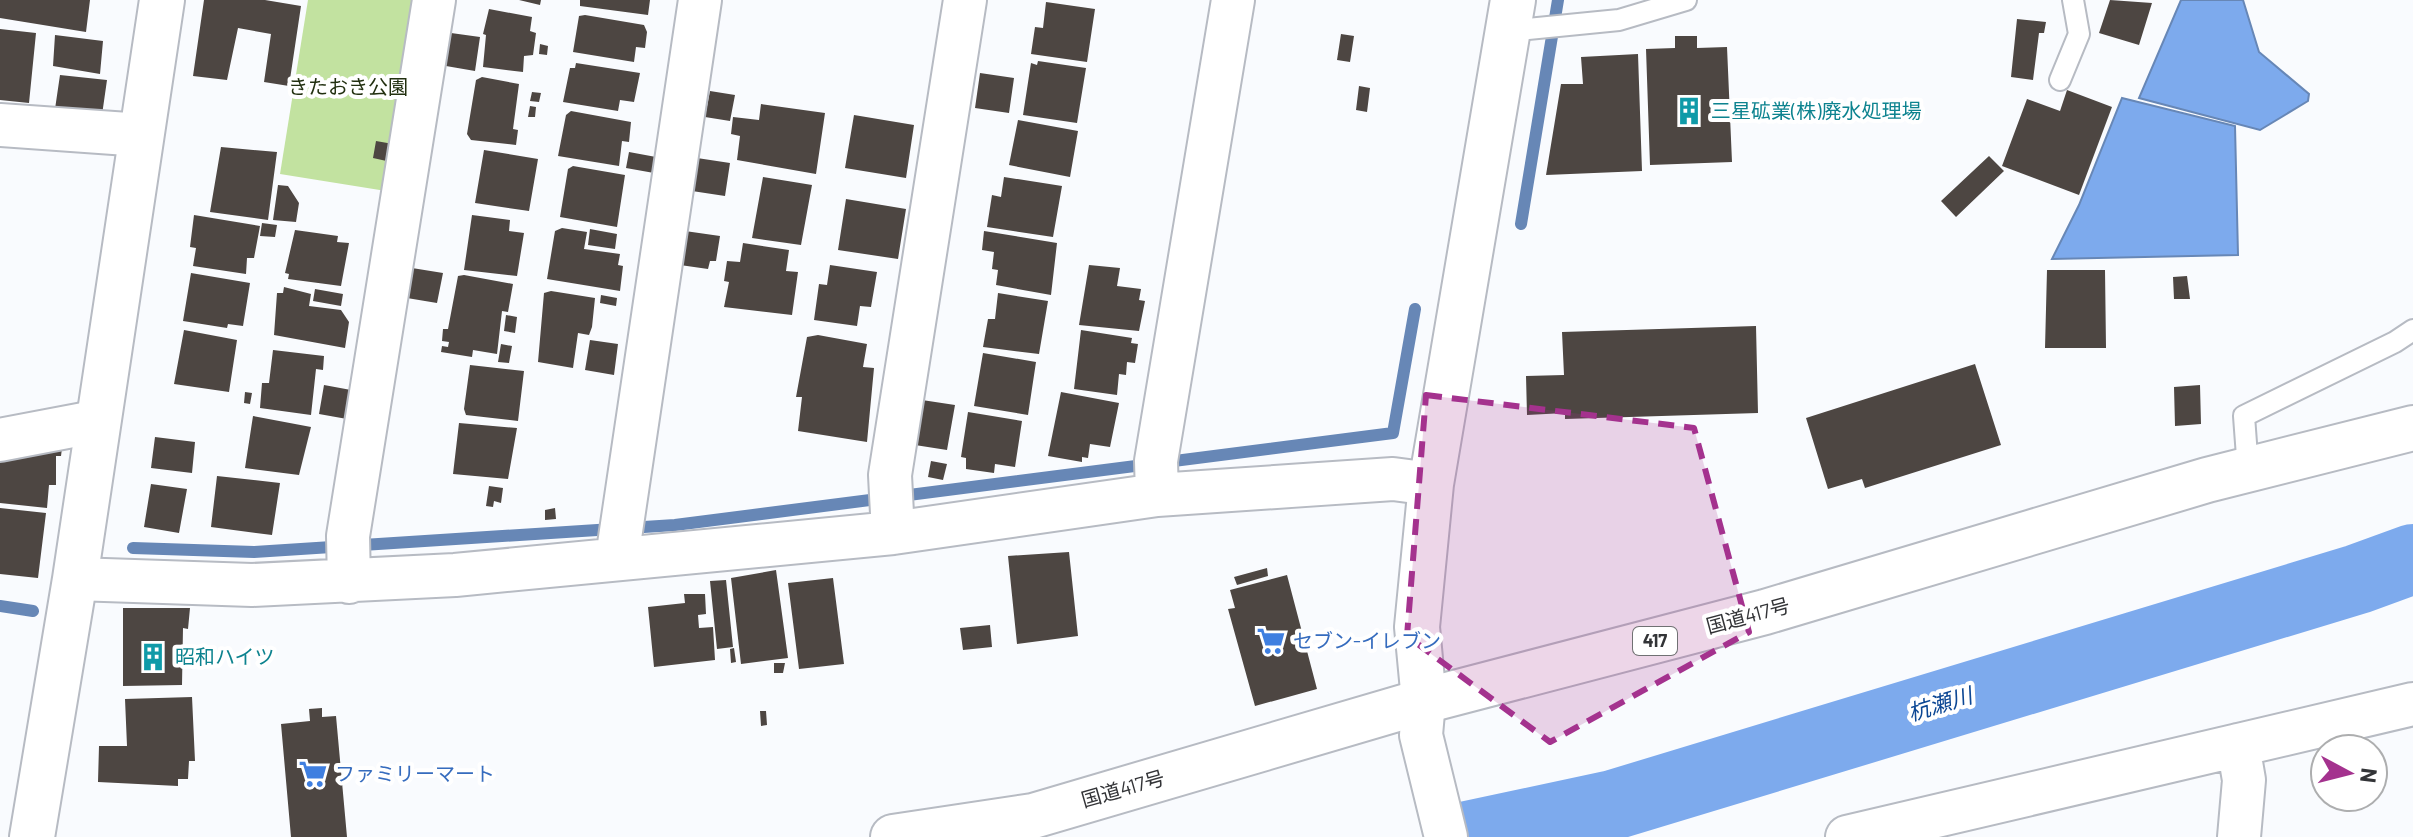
<svg xmlns="http://www.w3.org/2000/svg" width="2413" height="837" font-family="Barlow,'Noto Sans JP',sans-serif">
<style>
.green{fill:#c2e2a0}
.water{fill:#7daaed;stroke:#6787b6;stroke-width:2}
.lines{fill:none;stroke-linecap:round;stroke-linejoin:round}
.stream{stroke:#6787b6;stroke-width:12}
.river{stroke:#7daaed;stroke-width:70}
.building{fill:#4d4642}
.service-casing{stroke:#b7bbc3;stroke-width:24}
.minor-casing{stroke:#b7bbc3;stroke-width:46}
.tertiary-casing{stroke:#b7bbc3;stroke-width:48}
.trunk-casing{stroke:#b7bbc3;stroke-width:48}
.service{stroke:#fff;stroke-width:20}
.minor{stroke:#fff;stroke-width:42}
.tertiary{stroke:#fff;stroke-width:44}
.trunk{stroke:#fff;stroke-width:44}
.marked{fill:#a4328e;fill-opacity:0.2;stroke:#a4328e;stroke-width:6;stroke-dasharray:16 10;stroke-linejoin:round}
.labels{text-anchor:middle;stroke-width:8;stroke-linejoin:round;paint-order:stroke}
.shield{fill:#fff;stroke:#707173;stroke-width:2}
.shield-label{font-size:18px;font-weight:bold;fill:#333437}
.park-label{font-size:20px;fill:#223010;stroke:#fff}
.culture-label{font-size:20px;fill:#0d838f;stroke:#fff;text-anchor:start}
.street-label{font-size:20px;fill:#333437;stroke:#fff}
.shop-label{font-size:20px;fill:#366cbe;stroke:#fff;text-anchor:start}
.water-label{font-size:22px;font-style:italic;fill:#0c4794;stroke:#fff}
</style>
<rect width="100%" height="100%" fill="#f9fbfe"/>
<!-- green -->
<path class="green" d="M308,0H416L386,191L280,174Z"/>
<!-- water -->
<path class="water" d="M2181,0H2243L2259,52L2309,94L2308,101L2260,130L2139,98Z
M2122,98L2235,126L2238,255L2052,259L2079,205Z"/>
<g class="lines">
<!-- stream -->
<path class="stream" d="M1521,224L1558,0
M133,548L254,552L675,525L1393,433L1415,309
M0,606L33,611"/>
<!-- river -->
<path class="river" d="M1463,837L1613,805L2358,579L2413,559"/>
</g>
<!-- building -->
<path class="building" d="M0,0H90L86,32L0,18Z
M204,0H265L301,6L289,86L264,82L271,34L238,28L227,80L193,76Z
M519,0H541L540,5Z
M580,0H650L648,15L580,6Z
M2110,0L2152,3L2139,45L2099,33Z
M1046,2L1095,9L1087,62L1031,54L1035,27L1043,28Z
M489,9L532,17L530,31L536,33L533,55L524,56L523,72L483,67L486,35L483,34Z
M585,15L644,25L647,32L645,48L636,47L634,62L573,52L579,16Z
M2017,19L2046,22L2044,33H2039L2033,80L2011,77Z
M0,29L36,33L29,103L0,100Z
M451,33L480,37L475,71L446,66Z
M1341,34L1354,36L1350,62L1337,60Z
M55,35L103,41L100,74L53,66Z
M1675,36H1697V48L1727,47L1732,162L1650,165L1646,49L1675,48Z
M540,44L548,46L547,55L539,54Z
M1638,54L1642,171L1546,175L1561,84H1583L1581,57Z
M1038,61L1086,68L1077,123L1023,115L1031,63L1037,65Z
M576,63L640,73L634,102L620,100L618,111L563,102L570,68H575Z
M980,73L1014,78L1009,113L975,108Z
M60,75L107,80L102,115L55,109Z
M482,77L519,84L513,129L518,130L516,145L471,140L467,134L476,80Z
M1359,86L1370,88L1367,112L1356,110Z
M2067,90L2112,107L2079,195L2002,166L2027,99L2060,111Z
M710,91L735,95L730,121L705,117Z
M532,92L541,93L539,102L530,101Z
M761,104L825,113L816,174L737,160L740,136L731,134L733,117L759,120Z
M530,106L536,107L535,117H528Z
M571,111L631,122L629,142L622,141L619,166L558,156L566,115Z
M854,115L914,125L906,178L845,168Z
M1018,120L1078,131L1070,177L1009,165Z
M376,141L393,144L391,162L373,158Z
M221,147L277,152L268,220L210,212Z
M484,150L538,159L529,211L475,203Z
M629,152L656,157L654,173L626,168Z
M1989,156L2004,171L1956,217L1941,201Z
M697,158L730,163L725,196L692,191Z
M573,166L625,175L617,227L560,217L568,169Z
M763,177L812,185L801,245L752,238Z
M1004,177L1062,186L1053,237L987,227L992,195L1001,197Z
M278,185L288,186L299,203L296,222L273,220Z
M846,199L906,209L898,259L838,250Z
M194,215L260,226L254,258H247L246,274L193,266L196,248L190,247Z
M472,215L510,220L509,231L524,233L517,276L464,270Z
M262,223L277,225L275,237L260,236Z
M562,228L587,232L584,249L620,254L618,265L623,266L620,291L547,279L555,231Z
M590,229L617,234L615,249L588,245Z
M295,230L338,236L337,242L349,243L341,286L288,279L289,274L285,273Z
M685,231L720,236L716,261H710L708,269L680,265Z
M984,231L1057,243L1051,295L996,285L998,270L992,269L994,252L982,250Z
M743,243L789,250L786,271L798,272L792,315L724,307L729,282L724,281L727,261L740,262Z
M830,265L877,272L871,307L860,306L857,326L814,320L819,284L827,285Z
M1089,265L1120,268L1117,286L1141,289L1139,300L1145,301L1139,331L1079,325Z
M412,268L443,273L437,303L407,298Z
M2047,270H2105L2106,348H2045Z
M191,273L250,283L243,326L228,324L227,328L183,321Z
M464,275L513,284L508,312L502,311L497,354L473,350L472,357L441,352L442,346L448,347L449,342L442,341L443,329H448L458,276Z
M2187,276L2190,299H2174L2173,277Z
M284,287L311,294L309,306L341,310L349,322L345,348L274,335L277,293H283Z
M315,289L343,294L341,306L313,301Z
M551,291L595,298L592,327L589,335L578,333L573,368L538,362L544,293Z
M998,293L1048,301L1039,354L983,347L988,319H995Z
M601,295L617,298L616,306L600,303Z
M506,315L517,317L515,333L504,331Z
M1756,326L1758,413L1565,419V413L1527,415L1526,376L1564,375L1562,332Z
M184,330L237,340L229,392L174,384Z
M1081,330L1132,338L1131,343L1138,344L1135,363L1127,362L1126,375L1119,374L1117,395L1074,389Z
M818,335L867,344L863,367L874,368L867,442L798,431L802,397H796L807,337Z
M590,340L618,344L614,375L585,370Z
M501,344L512,346L509,363L498,362Z
M273,350L324,356L323,370L316,369L311,415L260,408L262,383H269Z
M983,353L1036,362L1028,415L974,406Z
M1975,364L2001,445L1865,488L1862,479L1828,489L1806,418Z
M470,365L524,371L518,421L466,415L464,409Z
M324,385L351,390L347,419L319,414Z
M2200,385L2201,424L2175,426L2174,387Z
M245,392L252,393L250,404L244,403Z
M1061,392L1119,403L1110,447L1090,444L1088,458L1082,457V462L1048,456Z
M922,400L955,405L947,450L915,445Z
M968,412L1022,421L1015,467L995,464L994,473L966,469V458L961,457Z
M253,416L311,427L299,475L245,468Z
M459,423L517,428L508,479L453,474Z
M64,433L61,456H56V485H49L47,508L0,503V451Z
M155,437L195,442L192,473L151,468Z
M931,461L947,464L943,480L928,477Z
M217,476L280,483L272,535L211,527Z
M151,484L187,489L179,533L144,527Z
M489,486L503,488L501,503L494,501L493,507L486,506Z
M0,508L46,513L38,578L0,574Z
M555,508L556,519L545,520V510Z
M1069,552L1078,636L1017,644L1008,556Z
M1267,568L1268,576L1237,585L1234,577Z
M776,570L788,658L741,664L731,578Z
M1287,575L1317,689L1255,706L1228,609L1235,608L1230,590Z
M833,578L844,664L799,669L788,583Z
M726,580L733,647L717,649L710,581Z
M684,594H705L706,614L698,615L699,628L713,627L715,660L654,667L648,607L685,603Z
M123,608H190L188,629L183,628L182,685L123,686Z
M990,625L992,647L963,650L960,628Z
M734,648L736,662L731,663L730,649Z
M774,663H785L783,673H774Z
M192,697L195,761H189L188,779H178V786L98,782L99,746H127L125,699Z
M322,708V717L336,716L347,837H291L281,724L310,721L309,709Z
M760,711H766L767,725L761,726Z"/>
<g class="lines">
<defs>
<path id="service" d="M1508,31L1619,20L1686,0
M2060,80L2079,34L2073,0
M2248,470L2244,416L2395,342L2413,330"/>
<path id="minor" d="M0,125L142,135
M0,440L99,421
M1157,495L1156,461L1233,0
M893,533L890,475L965,0
M617,558L700,0
M75,579L252,585L455,575L893,533L1157,495L1393,479L1431,484
M349,582L348,536L434,0
M1424,701L1421,735L1446,837
M2238,745L2244,780L2239,837
M1847,837L2413,704"/>
<path id="tertiary" d="M1424,701L1417,627L1431,484L1513,0
M32,837L75,579L162,0"/>
<path id="trunk" d="M893,837L1033,816L1424,701L1765,612L2207,480L2413,428"/>
</defs>
<!-- service casing -->
<use href="#service" class="service-casing"/>
<!-- minor casing -->
<use href="#minor" class="minor-casing"/>
<!-- tertiary casing -->
<use href="#tertiary" class="tertiary-casing"/>
<!-- trunk casing -->
<use href="#trunk" class="trunk-casing"/>
<!-- service -->
<use href="#service" class="service"/>
<!-- minor -->
<use href="#minor" class="minor"/>
<!-- tertiary -->
<use href="#tertiary" class="tertiary"/>
<!-- trunk -->
<use href="#trunk" class="trunk"/>
</g>
<!-- marked area -->
<path class="marked" d="M1426,395L1694,428L1749,632L1550,742L1407,636Z"/>
<!-- icons -->
<defs>
<symbol id="building-bare" viewBox="-9 -9 18 18"><path d="M-4-6H4V6H1V3H-1V6H-4ZM-2.5-4.3h1.7v1.8h-1.7ZM.8-4.3h1.7v1.8H.8ZM-2.5-1h1.7V.8h-1.7ZM.8-1h1.7V.8H.8Z" fill="#0f9aa8" stroke="#fff" stroke-width="2.5" paint-order="stroke"/></symbol>
<symbol id="supermarket-bare" viewBox="-9 -9 18 18"><path d="M-6-5.5h2.5l.6 2H6L4.5 2H-2.5L-4.4-4H-6ZM-1.5 3.2a1.3 1.3 0 1 0 .1 0ZM3 3.2a1.3 1.3 0 1 0 .1 0Z" fill="#3f7fe0" stroke="#fff" stroke-width="2.5" paint-order="stroke"/></symbol>
</defs>
<g fill-rule="evenodd">
<use href="#building-bare" x="1669" y="91" width="40" height="40"/>
<use href="#supermarket-bare" x="1251" y="621" width="40" height="40"/>
<use href="#building-bare" x="133" y="637" width="40" height="40"/>
<use href="#supermarket-bare" x="293" y="754" width="40" height="40"/>
</g>
<g class="labels">
<!-- shield labels -->
<rect class="shield" x="1633" y="627" width="44" height="28" rx="6"/>
<g class="shield-label">
<text x="1655" y="647">417</text>
</g>
<!-- park labels -->
<g class="park-label">
<text x="348" y="94">きたおき公園</text>
</g>
<!-- culture labels -->
<g class="culture-label">
<text x="1711" y="118">三星砿業(株)廃水処理場</text>
<text x="175" y="664">昭和ハイツ</text>
</g>
<!-- street labels -->
<g class="street-label">
<text transform="translate(1748 616) rotate(-15)" y="7">国道417号</text>
<text transform="translate(1123 789) rotate(-16)" y="7">国道417号</text>
</g>
<!-- shop labels -->
<g class="shop-label">
<text x="1293" y="648">セブン-イレブン</text>
<text x="335" y="781">ファミリーマート</text>
</g>
<!-- water labels -->
<g class="water-label">
<text transform="translate(1940 704) rotate(-17)" y="8">杭瀬川</text>
</g>
</g>
<!-- north arrow -->
<g transform="translate(2349 773) rotate(97)"><circle r="38" fill="#ffffff" stroke="#adaeaf" stroke-width="2"/>
<path d="M0-6L14 30L0 20L-14 30Z" fill="#a4328e"/>
<text y="-12" font-size="22" font-weight="bold" text-anchor="middle" fill="#333437">N</text>
</g>
</svg>
